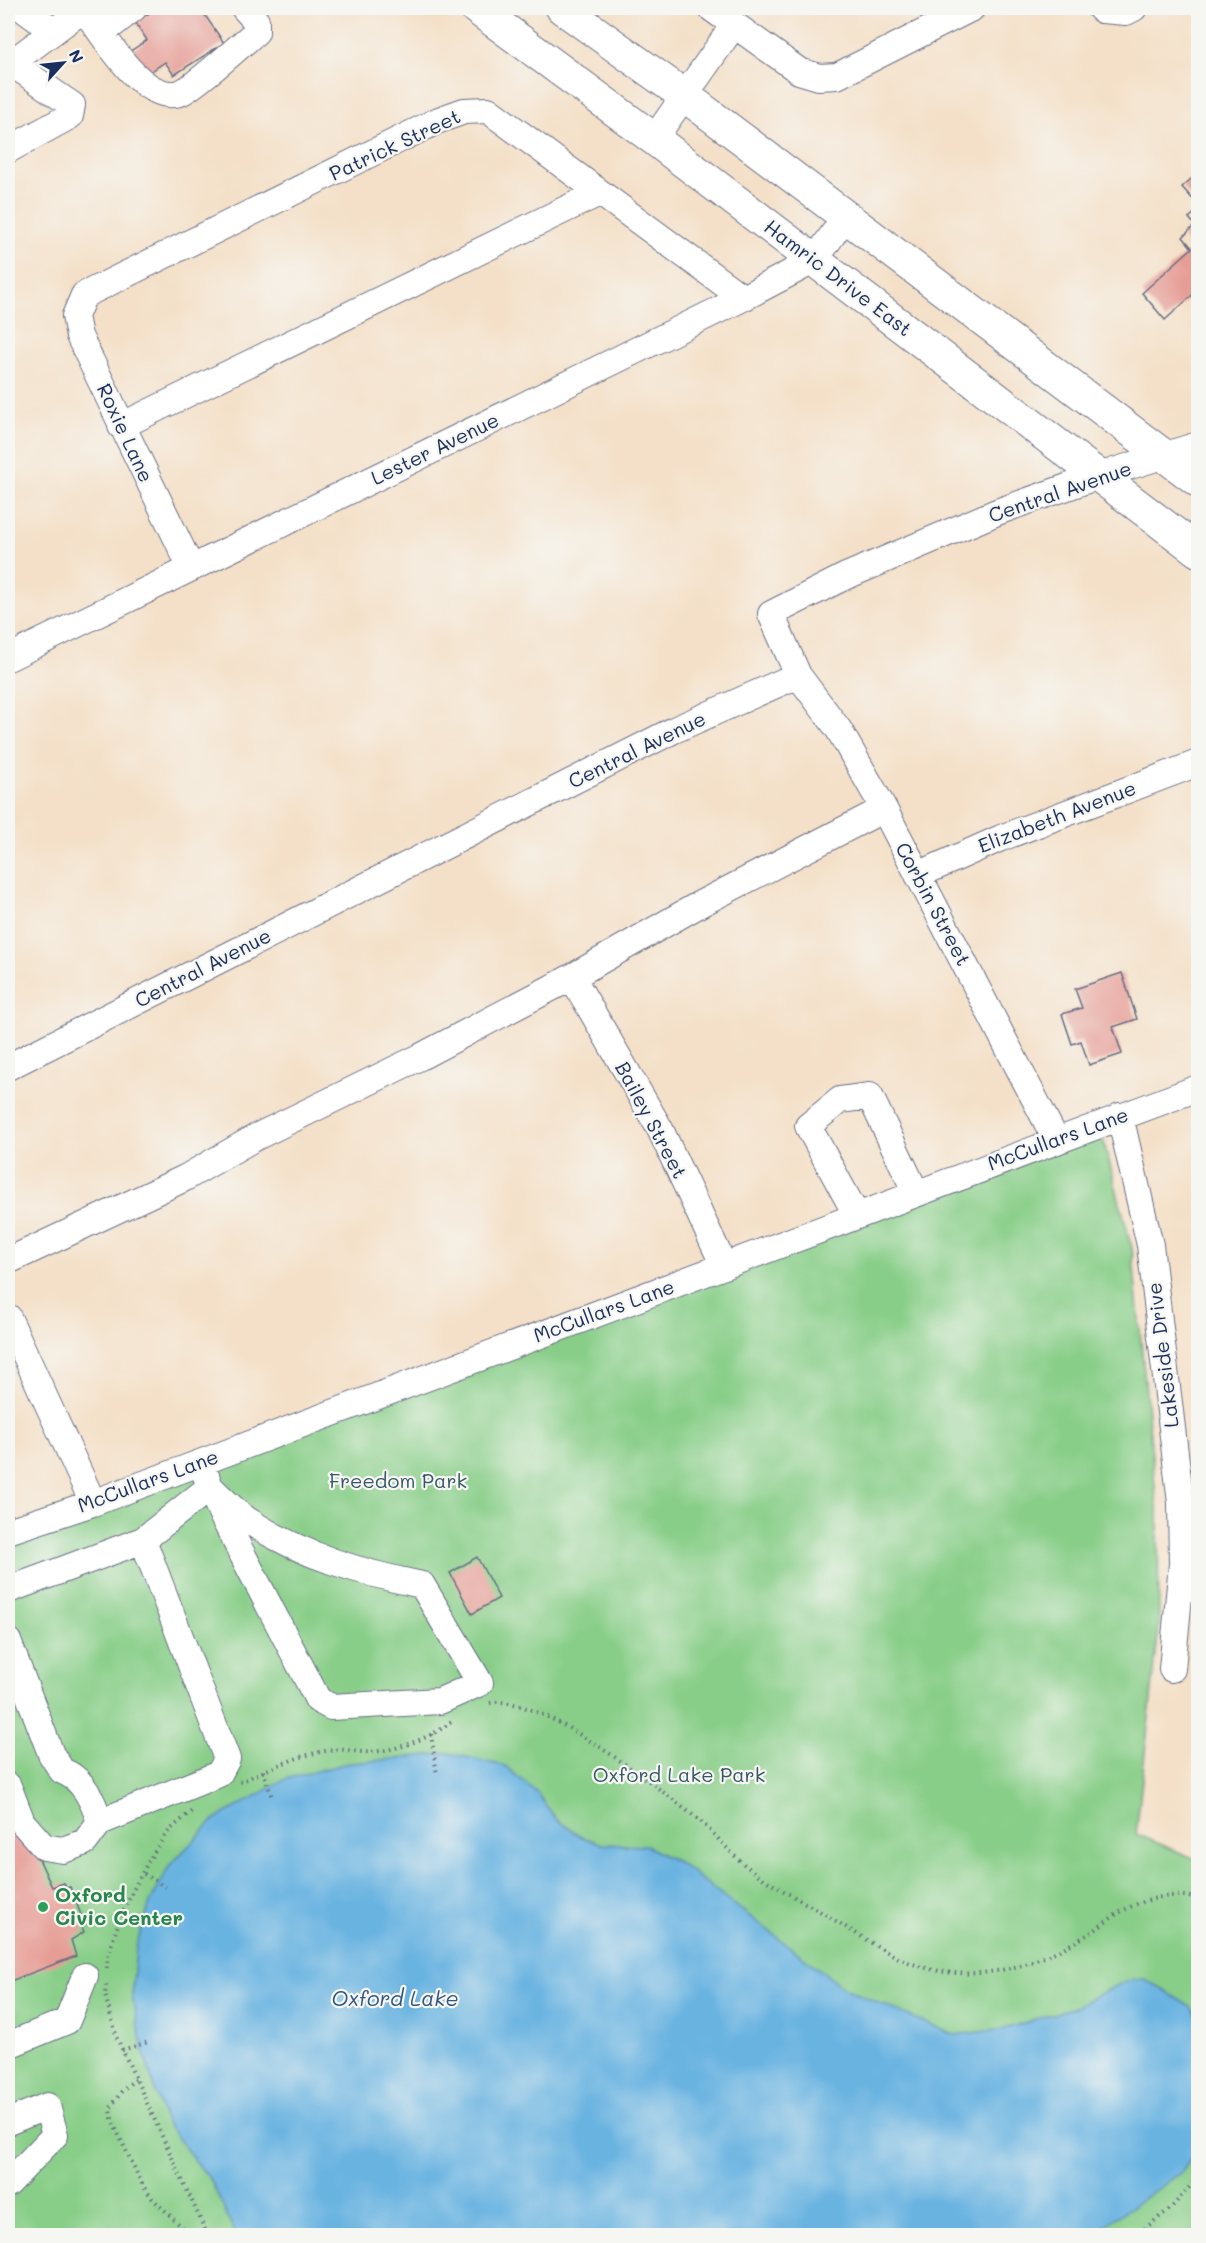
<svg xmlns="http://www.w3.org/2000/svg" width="1206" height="2243" font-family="Mali,sans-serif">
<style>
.green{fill:#88ce88;stroke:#527e73;stroke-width:1.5}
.water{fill:#69b3e1;stroke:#4271a0;stroke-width:1.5}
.building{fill:#e69d95}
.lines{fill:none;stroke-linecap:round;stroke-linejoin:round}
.minor-casing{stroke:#676d83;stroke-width:28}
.major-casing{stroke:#676d83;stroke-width:34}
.path{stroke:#676d83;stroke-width:4;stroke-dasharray:1.5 4.5;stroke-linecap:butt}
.minor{stroke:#fff;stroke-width:26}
.major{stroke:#fff;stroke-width:32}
.leisure-dot{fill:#2e9e5b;stroke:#f6f6f2;stroke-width:2}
.labels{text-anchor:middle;stroke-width:4.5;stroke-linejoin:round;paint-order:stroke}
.street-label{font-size:20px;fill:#1b2f5e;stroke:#f6f6f2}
.park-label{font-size:20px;fill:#365768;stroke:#f6f6f2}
.leisure-label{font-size:20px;font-weight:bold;fill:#27864d;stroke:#f6f6f2;text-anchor:start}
.water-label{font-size:21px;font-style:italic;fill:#325785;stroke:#f6f6f2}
</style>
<rect width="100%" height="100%" fill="#f6f6f2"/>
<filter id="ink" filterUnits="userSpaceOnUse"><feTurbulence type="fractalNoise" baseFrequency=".0167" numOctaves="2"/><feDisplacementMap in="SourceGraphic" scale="12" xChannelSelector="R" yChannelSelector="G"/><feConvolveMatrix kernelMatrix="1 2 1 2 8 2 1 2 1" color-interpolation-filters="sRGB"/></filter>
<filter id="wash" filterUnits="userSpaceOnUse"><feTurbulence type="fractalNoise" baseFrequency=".008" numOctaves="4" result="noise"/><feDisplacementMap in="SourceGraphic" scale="24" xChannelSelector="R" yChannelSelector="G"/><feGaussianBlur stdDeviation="1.35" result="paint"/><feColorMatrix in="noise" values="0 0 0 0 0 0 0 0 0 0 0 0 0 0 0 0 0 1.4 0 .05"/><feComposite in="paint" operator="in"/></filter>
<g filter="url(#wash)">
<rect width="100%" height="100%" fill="#f4e0c8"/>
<!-- green -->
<path class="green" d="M1099,1124L1132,1248L1158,1517L1159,1627L1136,1834L1198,1860V2235L8,2236V1531Z"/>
<!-- water -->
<path class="water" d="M448,1753L505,1766L537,1793L556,1819L580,1836L602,1844L646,1846L681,1864L844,1988L954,2035L1004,2029L1072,2008L1126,1981L1145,1979L1191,2007L1198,2016V2149L1182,2172L1091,2235H236L211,2181L165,2122L143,2051L132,1997L136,1946L150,1903L170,1865L214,1820L286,1779L344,1764Z"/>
<g id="blocks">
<!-- building -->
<path class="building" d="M157,8H200L224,43L174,75L165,62L141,78L126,54L147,40L135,22Z
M1198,173V205L1182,187Z
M1198,210V290L1165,320L1142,293L1192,248L1183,237L1195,225L1189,218Z
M1122,973L1137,1019L1113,1027L1122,1054L1089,1065L1081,1041L1072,1044L1062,1014L1082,1008L1075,989Z
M477,1557L499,1598L472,1614L450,1573Z
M8,1817L31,1842L52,1887L64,1883L66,1888L70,1887L85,1925L82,1927L84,1932L71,1940L76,1956L8,1982Z"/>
</g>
</g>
<g filter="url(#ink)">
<use href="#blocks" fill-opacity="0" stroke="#676d83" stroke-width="1.5"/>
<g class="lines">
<defs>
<path id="minor" d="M22,8L53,31
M711,8L799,71L819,77L837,76L972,8
M1100,8L1102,10L1126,12L1134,8
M84,9C104,35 142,104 180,93C192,89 243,43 256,32V21L244,8
M102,33L134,8
M8,61L72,105L70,116L8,150
M11,63L85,8
M654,139L734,25
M121,426L599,193
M191,568L79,336L75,316L84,295L439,120L464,111L488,110L743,298
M8,658L743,298L815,260L845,217
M918,875L1001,838L1198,763
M572,977L660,1129L724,1266
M8,1067L674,730L798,675
M1120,1116L1150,1245L1181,1503L1182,1564L1172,1669
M1056,1140L884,809L839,730L798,675L771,614L844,577L997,512L1098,476L1198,445
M857,1216L808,1126L840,1100L870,1096L916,1193
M8,1261L185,1178L256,1137L420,1057L572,977L700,904L884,809
M8,1317L93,1503
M210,1487C223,1499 237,1514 252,1523C303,1556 363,1573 422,1585L480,1683L440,1701L331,1707L318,1700L223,1517Z
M8,1531L93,1503L1198,1088
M8,1590L143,1540L210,1487L205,1473
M8,1641L51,1754L62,1771C83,1778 93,1801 100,1822L85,1842L63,1850L44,1847L22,1822L8,1786
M100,1822L219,1774L227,1759L143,1540
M8,2042L11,2044L67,2021L85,1976
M8,2122L47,2106L55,2135L8,2184"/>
<path id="major" d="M476,8L654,139L1198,551
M562,8L685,96L1198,481"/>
</defs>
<!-- minor casing -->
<use href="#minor" class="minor-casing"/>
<!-- major casing -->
<use href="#major" class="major-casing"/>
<!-- path -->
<path class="path" d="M490,1703C536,1691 663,1791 700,1821C716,1835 729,1852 745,1865C768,1884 797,1898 823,1913C846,1927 869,1942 893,1955C960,1990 1029,1971 1090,1933C1102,1926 1112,1916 1124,1910C1145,1899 1175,1891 1198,1899
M431,1734L437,1775
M263,1771L272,1797
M240,1782C269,1769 300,1754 332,1750C344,1748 357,1753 369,1752C397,1751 433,1737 454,1720
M144,1874L167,1888
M107,1968C108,1935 147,1857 169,1831C176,1824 185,1817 193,1810
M106,1985L105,1995L117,2038L208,2236
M122,2050L149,2042
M135,2079L121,2092L110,2109L113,2123L143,2186L152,2198L191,2236
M1135,2236L1171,2208L1198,2177"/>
<!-- minor -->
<use href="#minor" class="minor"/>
<!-- major -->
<use href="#major" class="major"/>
</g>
</g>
<!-- markers -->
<circle class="leisure-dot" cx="43" cy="1907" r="6"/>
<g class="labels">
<!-- street labels -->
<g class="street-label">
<text transform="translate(395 145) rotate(-25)" y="7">Patrick Street</text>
<text transform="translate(838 278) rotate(37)" y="7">Hamric Drive East</text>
<text transform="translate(125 433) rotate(65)" y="7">Roxie Lane</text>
<text transform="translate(435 449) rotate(-26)" y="7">Lester Avenue</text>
<text transform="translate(1060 492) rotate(-19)" y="7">Central Avenue</text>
<text transform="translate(637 750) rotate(-26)" y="7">Central Avenue</text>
<text transform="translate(1057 817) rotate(-21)" y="7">Elizabeth Avenue</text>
<text transform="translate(933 904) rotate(62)" y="7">Corbin Street</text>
<text transform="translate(203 968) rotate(-27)" y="7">Central Avenue</text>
<text transform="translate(651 1120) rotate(62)" y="7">Bailey Street</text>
<text transform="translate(1058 1139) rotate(-20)" y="7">McCullars Lane</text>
<text transform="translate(604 1311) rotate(-20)" y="7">McCullars Lane</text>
<text transform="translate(1163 1355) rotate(-97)" y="7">Lakeside Drive</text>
<text transform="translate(148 1481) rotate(-20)" y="7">McCullars Lane</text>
</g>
<!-- park labels -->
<g class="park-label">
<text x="398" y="1488">Freedom Park</text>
<text x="679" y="1782">Oxford Lake Park</text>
</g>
<!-- leisure labels -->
<g class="leisure-label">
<text x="55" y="1902">Oxford<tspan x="55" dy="23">Civic Center</tspan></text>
</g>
<!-- water labels -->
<g class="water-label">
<text x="395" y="2006">Oxford Lake</text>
</g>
</g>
<!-- margin -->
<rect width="1206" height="2243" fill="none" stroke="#f6f6f2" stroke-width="30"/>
<!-- north arrow -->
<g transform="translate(63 63) rotate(63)" stroke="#f6f6f2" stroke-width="4.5" paint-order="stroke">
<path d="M0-4.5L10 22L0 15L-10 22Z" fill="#1b2f5e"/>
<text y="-9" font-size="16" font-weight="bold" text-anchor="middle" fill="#1b2f5e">N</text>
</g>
</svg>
